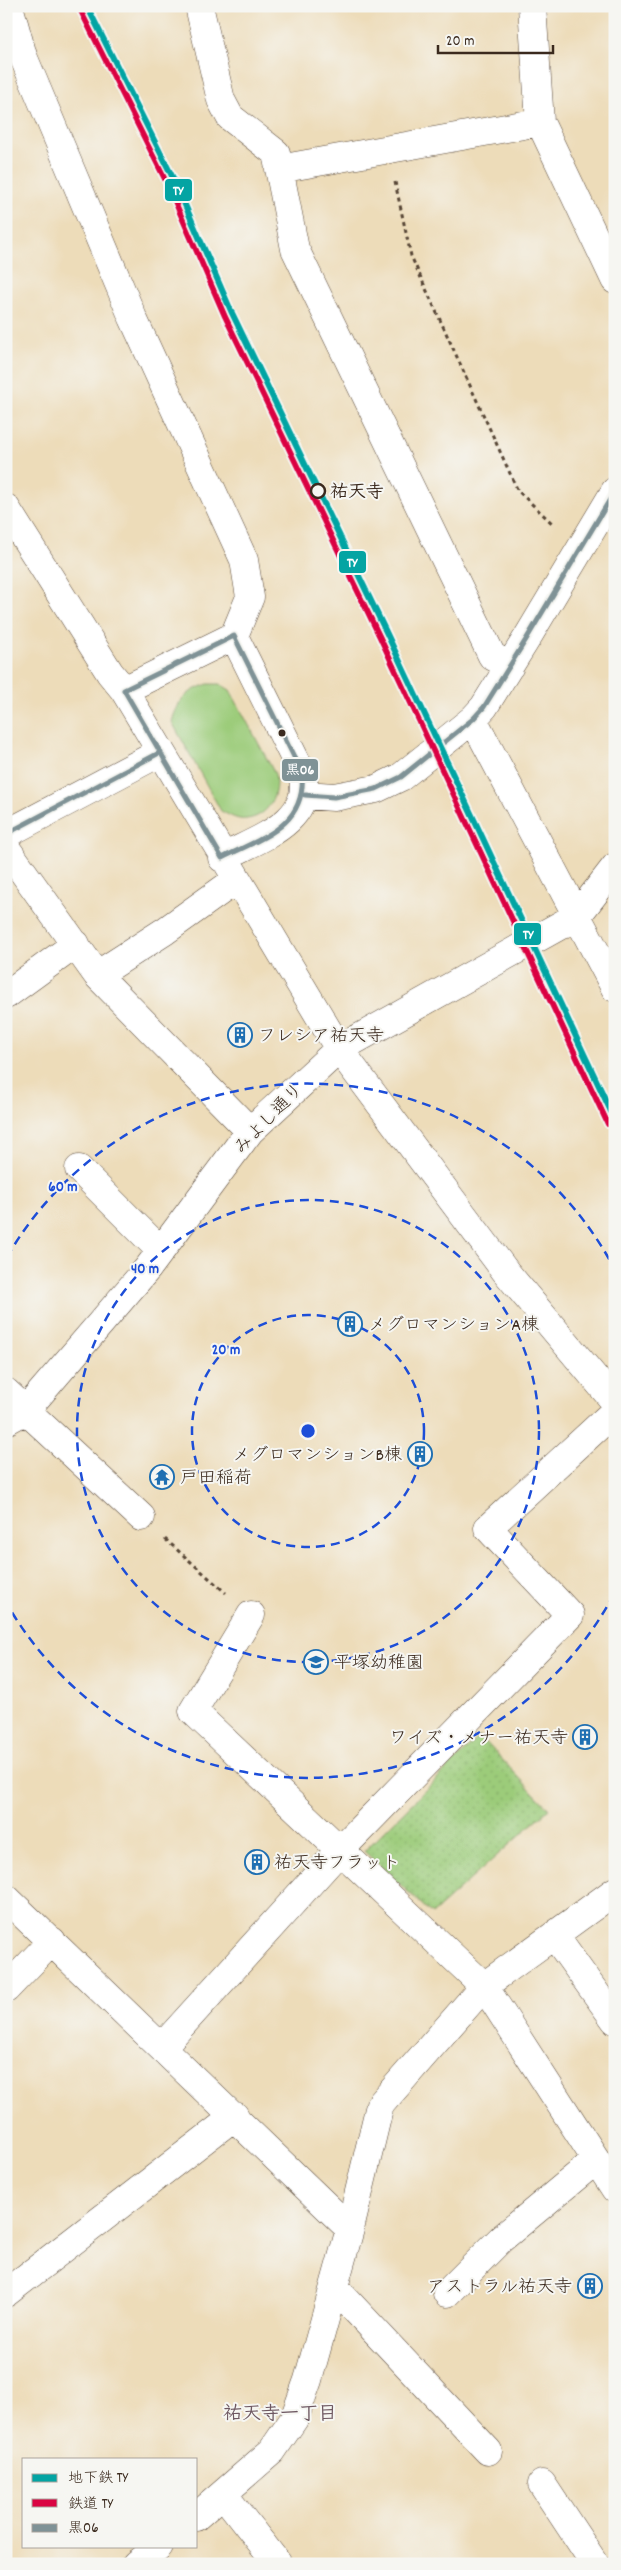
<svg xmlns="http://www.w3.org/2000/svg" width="621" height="2570" font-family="Dekko,'Klee One',sans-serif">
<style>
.grass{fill:#9ccc7a;stroke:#6c7b4c}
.park{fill:url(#park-dots);stroke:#6c7b4c}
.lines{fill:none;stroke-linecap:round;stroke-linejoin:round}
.minor-casing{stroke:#564535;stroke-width:29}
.path{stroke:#564535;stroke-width:3;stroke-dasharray:4 4;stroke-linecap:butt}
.minor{stroke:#fff;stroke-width:28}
.bus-1-casing{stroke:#f6f6f2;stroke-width:9}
.bus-1{stroke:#7f9296;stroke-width:5}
.rail-1-casing{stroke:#f6f6f2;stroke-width:10}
.rail-1{stroke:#da0442;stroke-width:6}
.metro-1-casing{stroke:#f6f6f2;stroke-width:10}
.metro-1{stroke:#04a4a3;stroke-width:6}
.ring{fill:none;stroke:#1d4ed8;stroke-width:2.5;stroke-dasharray:9 6}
.stop-dot{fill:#f6f6f2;stroke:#3b2a1e;stroke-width:2.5}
.bus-dot{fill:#3b2a1e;stroke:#f6f6f2;stroke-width:2}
.labels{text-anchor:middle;stroke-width:4;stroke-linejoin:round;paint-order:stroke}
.stop-label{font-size:18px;font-weight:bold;fill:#3b2a1e;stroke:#f6f6f2;text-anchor:start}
.poi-label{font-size:18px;fill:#3b2a1e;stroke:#f6f6f2;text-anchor:start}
.street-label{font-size:18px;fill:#3b2a1e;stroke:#f6f6f2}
.neighbourhood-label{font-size:19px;font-weight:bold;fill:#6e5862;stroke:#f6f6f2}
.centre{fill:#1d4ed8;stroke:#f6f6f2;stroke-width:2.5}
.ring-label{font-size:15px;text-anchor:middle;font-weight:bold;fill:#1d4ed8;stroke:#f6f6f2;stroke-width:4;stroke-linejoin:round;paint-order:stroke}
.line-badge{stroke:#f6f6f2;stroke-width:2}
.badge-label{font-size:14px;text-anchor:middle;font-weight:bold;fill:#fff}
</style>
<defs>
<pattern id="park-dots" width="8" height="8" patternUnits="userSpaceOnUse" patternTransform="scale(1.25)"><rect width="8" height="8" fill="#9ccc7a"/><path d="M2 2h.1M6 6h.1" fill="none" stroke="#87af69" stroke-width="1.8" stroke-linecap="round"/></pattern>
</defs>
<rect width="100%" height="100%" fill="#f6f6f2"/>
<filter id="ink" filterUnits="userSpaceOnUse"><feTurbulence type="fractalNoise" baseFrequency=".02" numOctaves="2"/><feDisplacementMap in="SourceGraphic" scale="10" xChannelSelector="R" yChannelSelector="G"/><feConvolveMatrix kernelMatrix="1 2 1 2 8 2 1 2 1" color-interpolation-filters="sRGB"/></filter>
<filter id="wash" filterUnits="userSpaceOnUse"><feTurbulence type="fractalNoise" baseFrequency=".0096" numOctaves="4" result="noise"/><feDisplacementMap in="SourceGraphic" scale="20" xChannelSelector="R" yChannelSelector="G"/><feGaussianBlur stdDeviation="1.12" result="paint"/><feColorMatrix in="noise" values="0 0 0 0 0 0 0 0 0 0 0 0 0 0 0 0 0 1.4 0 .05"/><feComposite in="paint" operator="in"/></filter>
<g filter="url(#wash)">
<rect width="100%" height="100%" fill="#eddcb9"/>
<!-- grass -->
<path class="grass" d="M208,684H220L230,690L275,774C279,793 270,816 247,819C238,821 229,815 221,811L172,722C177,701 188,690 208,684Z"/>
<!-- park -->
<path class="park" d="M480,1736L549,1809L432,1914L364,1851Z"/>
</g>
<g filter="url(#ink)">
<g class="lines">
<defs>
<path id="minor" d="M9,6L23,56L133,318L244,560L250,597L234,636
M199,6L221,100L230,117L276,153L295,249L492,656L510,666
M532,6L540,122L615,280
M279,169L540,122
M6,508L110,673L124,690L339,1049L506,1272L615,1402
M124,690L234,636L302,773C315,822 257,839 222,858
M473,719L615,988
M305,795L334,797L376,789L401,777L473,719L484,707L527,638L615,491
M6,834L161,752
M6,848L97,975L250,1131
M97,975L165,931L236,880
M6,995L76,944
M79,1169L160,1250
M6,1392L141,1517
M6,1421L26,1410L148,1268L250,1131L339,1049L577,916L615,867
M251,1615L193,1711L484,1986L615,2189
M6,1898L350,2229
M554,1935L615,2020
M6,1989L52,1941
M162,2047L341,1849L570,1615L488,1528L615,1411
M334,2287L488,2451
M6,2293L235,2116
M447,2293L501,2239L596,2160
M542,2484L595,2564
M224,2495L278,2564
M196,2517L272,2451L294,2419L308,2380L350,2229L380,2105L484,1986L615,1891
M136,2564L159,2546"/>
</defs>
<!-- minor casing -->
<use href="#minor" class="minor-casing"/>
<!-- path -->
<path class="path" d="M395,182L411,256L518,491L554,525
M165,1539L226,1593"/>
<!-- minor -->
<use href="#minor" class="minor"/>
<defs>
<path id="bus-1" d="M234,636L302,773C307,826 261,838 222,858L124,690Z
M305,795L334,797L376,789L401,777L473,719L484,707L527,638L615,491
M6,834L161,752"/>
</defs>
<!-- bus-1 casing -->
<use href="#bus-1" class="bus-1-casing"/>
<!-- bus-1 -->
<use href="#bus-1" class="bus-1"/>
<defs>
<path id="rail-1" d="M80,9L168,185L225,316L380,637L608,1124"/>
</defs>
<!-- rail-1 casing -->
<use href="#rail-1" class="rail-1-casing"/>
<!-- rail-1 -->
<use href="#rail-1" class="rail-1"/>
<defs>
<path id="metro-1" d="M87,6L175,182L232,313L387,634L615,1120"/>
</defs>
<!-- metro-1 casing -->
<use href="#metro-1" class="metro-1-casing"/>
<!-- metro-1 -->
<use href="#metro-1" class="metro-1"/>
</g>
</g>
<!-- distance rings -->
<g class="ring">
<circle cx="308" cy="1431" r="116"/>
<circle cx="308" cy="1431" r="231"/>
<path d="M614 1594A347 347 0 0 1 7 1604M7 1257A347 347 0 0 1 614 1268"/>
</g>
<!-- icons -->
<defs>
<symbol id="building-ring" viewBox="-11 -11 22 22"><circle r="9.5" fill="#f6f6f2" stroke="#1f6fb2" stroke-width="1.5"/><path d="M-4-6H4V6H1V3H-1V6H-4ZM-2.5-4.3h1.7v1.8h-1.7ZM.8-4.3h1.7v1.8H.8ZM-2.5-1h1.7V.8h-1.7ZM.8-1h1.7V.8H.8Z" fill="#1f6fb2"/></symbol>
<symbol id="temple-ring" viewBox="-11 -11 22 22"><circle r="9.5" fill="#f6f6f2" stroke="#1f6fb2" stroke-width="1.5"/><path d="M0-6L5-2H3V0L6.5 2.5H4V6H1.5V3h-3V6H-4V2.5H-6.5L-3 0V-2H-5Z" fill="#1f6fb2"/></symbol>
<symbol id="school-ring" viewBox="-11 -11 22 22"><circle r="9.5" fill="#f6f6f2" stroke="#1f6fb2" stroke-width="1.5"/><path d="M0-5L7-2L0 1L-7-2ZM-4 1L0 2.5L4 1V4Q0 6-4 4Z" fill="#1f6fb2"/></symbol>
</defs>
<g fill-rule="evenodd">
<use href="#building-ring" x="226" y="1021" width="28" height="28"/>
<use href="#building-ring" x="336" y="1310" width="28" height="28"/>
<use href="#building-ring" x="406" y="1440" width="28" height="28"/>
<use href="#temple-ring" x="148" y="1463" width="28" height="28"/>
<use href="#school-ring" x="302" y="1648" width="28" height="28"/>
<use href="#building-ring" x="571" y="1723" width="28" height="28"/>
<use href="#building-ring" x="243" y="1848" width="28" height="28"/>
<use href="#building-ring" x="576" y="2272" width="28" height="28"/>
</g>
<!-- markers -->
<circle class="stop-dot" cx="318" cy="491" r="7"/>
<circle class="bus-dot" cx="282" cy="733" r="4.5"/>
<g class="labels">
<!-- stop labels -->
<g class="stop-label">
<text x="330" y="497">祐天寺</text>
</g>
<!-- poi labels -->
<g class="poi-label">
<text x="258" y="1041">フレシア祐天寺</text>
<text x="368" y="1330">メグロマンションA棟</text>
<text x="402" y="1460" text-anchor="end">メグロマンションB棟</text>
<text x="180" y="1483">戸田稲荷</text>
<text x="334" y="1668">平塚幼稚園</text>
<text x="568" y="1743" text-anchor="end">ワイズ・メナー祐天寺</text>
<text x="274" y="1868">祐天寺フラット</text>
<text x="572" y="2292" text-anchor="end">アストラル祐天寺</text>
</g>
<!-- street labels -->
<g class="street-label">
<text transform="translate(268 1118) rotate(-46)" y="6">みよし通り</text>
</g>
<!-- neighbourhood labels -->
<g class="neighbourhood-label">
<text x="280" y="2419">祐天寺一丁目</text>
</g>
</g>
<circle cx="308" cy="1431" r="8" class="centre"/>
<g class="ring-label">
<text x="63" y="1191">60 m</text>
<text x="145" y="1273">40 m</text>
<text x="226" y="1354">20 m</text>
</g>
<g class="line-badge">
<rect x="164" y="178" width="29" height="24" rx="5" fill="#04a4a3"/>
<rect x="338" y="550" width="29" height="24" rx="5" fill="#04a4a3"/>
<rect x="281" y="758" width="38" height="24" rx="5" fill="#7f9296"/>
<rect x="513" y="922" width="29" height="24" rx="5" fill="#04a4a3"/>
</g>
<g class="badge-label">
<text x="178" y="195">TY</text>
<text x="352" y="567">TY</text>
<text x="300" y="774">黒06</text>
<text x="528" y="939">TY</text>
</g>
<!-- margin -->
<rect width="621" height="2570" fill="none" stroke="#f6f6f2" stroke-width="25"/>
<!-- legend -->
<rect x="22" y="2458" width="175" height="90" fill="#f6f6f2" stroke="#aba49d"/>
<rect x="32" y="2474" width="25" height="8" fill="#04a4a3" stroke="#aba49d"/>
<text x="68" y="2482" font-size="15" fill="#3b2a1e">地下鉄 TY</text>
<rect x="32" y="2499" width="25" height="8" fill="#da0442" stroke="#aba49d"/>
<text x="68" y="2508" font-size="15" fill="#3b2a1e">鉄道 TY</text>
<rect x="32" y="2524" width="25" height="8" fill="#7f9296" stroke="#aba49d"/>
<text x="68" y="2532" font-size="15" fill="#3b2a1e">黒06</text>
<!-- scale -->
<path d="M438 45v8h115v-8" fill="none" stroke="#3b2a1e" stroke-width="2.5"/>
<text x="446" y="45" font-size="15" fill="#3b2a1e" stroke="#f6f6f2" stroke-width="4" paint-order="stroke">20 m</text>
</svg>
